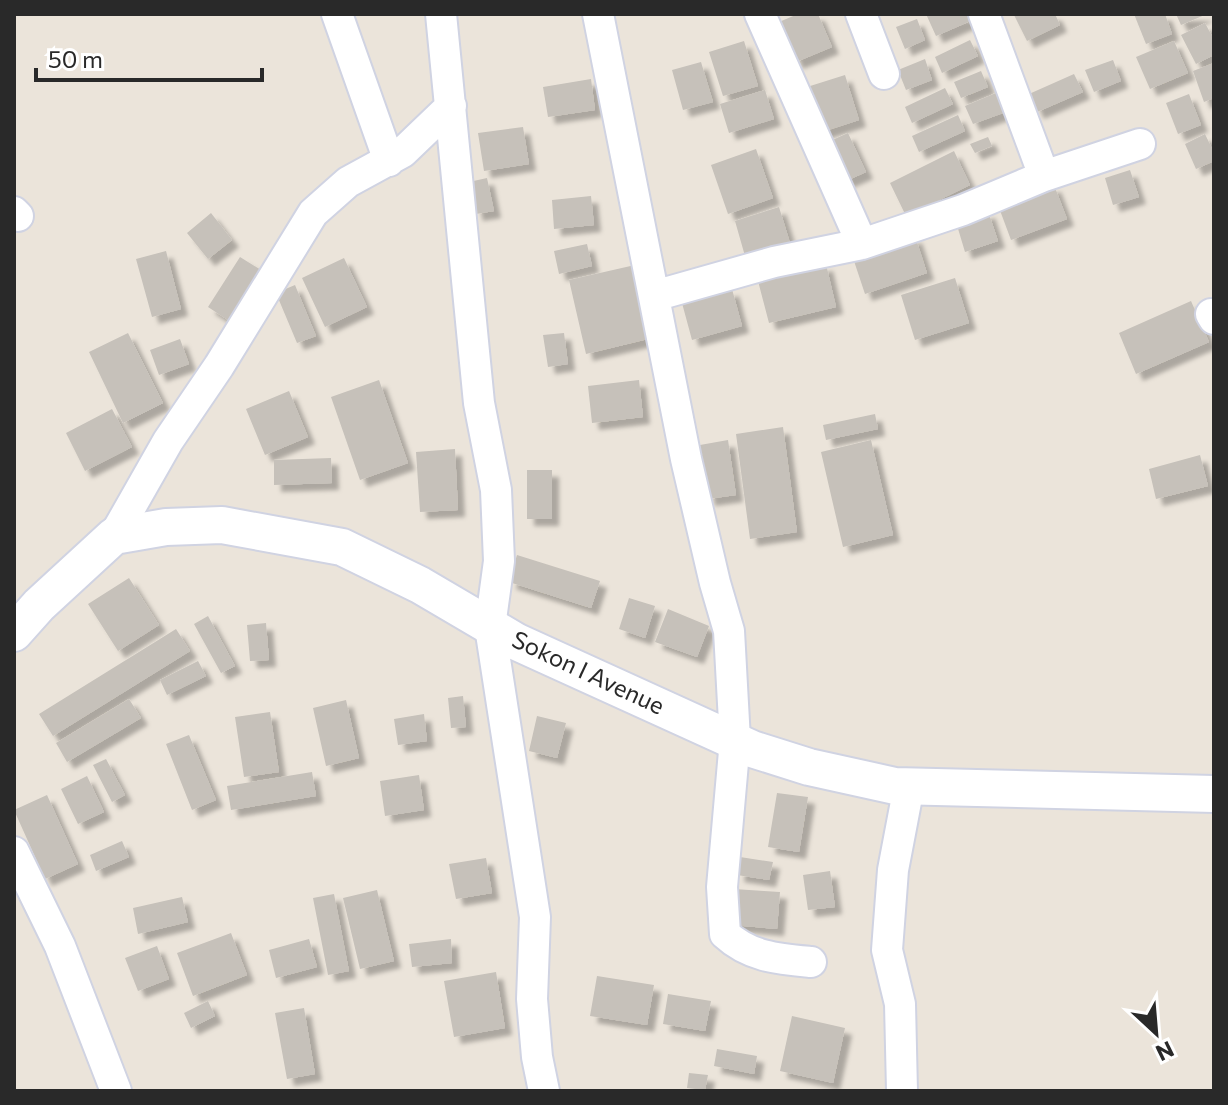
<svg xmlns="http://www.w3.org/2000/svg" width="1228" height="1105" font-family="Commissioner,sans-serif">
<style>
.building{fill:#c6c1ba;filter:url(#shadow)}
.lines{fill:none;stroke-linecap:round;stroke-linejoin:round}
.minor-casing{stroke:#d0d3e2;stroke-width:34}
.tertiary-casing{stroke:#d0d3e2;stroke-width:40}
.minor{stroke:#fff;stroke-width:30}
.tertiary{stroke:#fff;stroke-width:36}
.labels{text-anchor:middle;stroke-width:8;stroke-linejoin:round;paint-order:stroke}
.street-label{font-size:24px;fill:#292929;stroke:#fff}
</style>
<defs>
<filter id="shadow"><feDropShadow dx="7" dy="7" stdDeviation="2" flood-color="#0004"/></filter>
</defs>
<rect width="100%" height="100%" fill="#ebe4da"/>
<!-- building -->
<path class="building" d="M798,14H818L832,47L796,62L779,22Z
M926,14H972L975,19L936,36Z
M1017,14H1055L1060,25L1027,41L1014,15Z
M1134,14H1165L1172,34L1146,44Z
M1176,14H1207L1181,25Z
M917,19L925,40L905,49L896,27Z
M1205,23L1214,40V55L1196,64L1181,35Z
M970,40L978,56L942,73L935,57Z
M744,41L758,86L723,96L709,52Z
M1174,41L1188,73L1150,89L1136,57Z
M925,59L932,80L906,90L898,70Z
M1113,60L1121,81L1094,92L1085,70Z
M701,62L713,102L683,110L672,70Z
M1214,63V98L1204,102L1193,71Z
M981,71L988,87L961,98L954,82Z
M1074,74L1083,92L1037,112L1029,94Z
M845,75L859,120L822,132L807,87Z
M591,79L595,110L548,117L543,87Z
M945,88L953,104L912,123L905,107Z
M765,90L774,119L729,133L720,104Z
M996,93L1003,113L973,124L965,106Z
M1189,94L1201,125L1178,134L1166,103Z
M958,115L965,131L919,152L912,136Z
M523,127L529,164L484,171L478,133Z
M848,133L866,172L846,181L828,142Z
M1205,134L1214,153V161L1196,169L1185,144Z
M988,137L992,146L975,153L970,144Z
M756,149L773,198L728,214L711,165Z
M954,151L970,185L906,216L890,183Z
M1130,170L1139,197L1113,205L1105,178Z
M487,178L494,211L476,214L469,182Z
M1054,185L1067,219L1011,240L998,205Z
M591,196L594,225L554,229L552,200Z
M779,207L790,243L745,256L735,221Z
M988,211L998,241L965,252L956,222Z
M211,213L232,240L208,259L187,233Z
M915,236L927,273L865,294L853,258Z
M587,244L592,266L559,274L554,251Z
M166,251L181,309L152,317L136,259Z
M240,257L261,270L228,320L208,307Z
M344,258L367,307L325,327L302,278Z
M826,264L836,307L769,323L758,281Z
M635,265L652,338L586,354L569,280Z
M955,278L969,323L915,340L901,295Z
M295,285L316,336L297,343L276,293Z
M732,289L742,326L692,340L682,303Z
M1191,301L1209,342L1136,374L1119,333Z
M128,333L163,403L123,423L89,352Z
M564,333L568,364L548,367L543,335Z
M180,339L189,364L159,375L150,350Z
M379,380L408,463L360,480L331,397Z
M639,380L643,417L592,423L588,386Z
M289,391L308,437L265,455L246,409Z
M112,409L132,447L85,471L66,433Z
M875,414L878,429L826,440L823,425Z
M783,427L797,532L750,539L736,434Z
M728,440L736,495L708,499L700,445Z
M871,440L893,535L843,547L821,452Z
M455,449L458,510L420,512L416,452Z
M1200,455L1208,486L1156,499L1149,469Z
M331,458L332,483L274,485V460Z
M527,470H552V519H527Z
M517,555L600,581L591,608L509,582Z
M129,578L159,625L118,651L88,604Z
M629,598L655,606L645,638L619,629Z
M668,609L709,626L697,657L655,642Z
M208,616L235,666L221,673L194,624Z
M266,623L269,660L250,661L247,625Z
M176,629L190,651L53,736L39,714Z
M198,661L206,676L167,695L160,680Z
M463,696L466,727L451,728L448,698Z
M129,699L141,718L67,762L56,743Z
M346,700L359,758L326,766L313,708Z
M270,712L279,772L244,777L235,717Z
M424,714L427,741L398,745L394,719Z
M537,716L566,723L557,758L529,751Z
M189,735L216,800L192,810L166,744Z
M106,759L125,795L112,802L93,765Z
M312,772L316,796L231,810L227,786Z
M419,775L424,810L385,816L380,781Z
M87,776L104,812L78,824L61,789Z
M777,793L808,797L799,852L768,847Z
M47,795L78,864L45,879L14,810Z
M122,841L129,857L96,871L90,855Z
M740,857L773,862L769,880L737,875Z
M486,858L492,893L456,899L449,864Z
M830,871L835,907L808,910L803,875Z
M734,889L780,892L777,929L731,925Z
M377,890L394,961L360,969L343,898Z
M334,894L349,971L328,975L313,898Z
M182,897L188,922L138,934L133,908Z
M231,933L247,975L193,996L177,953Z
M309,939L317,967L276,978L269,950Z
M451,939L452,963L412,967L409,944Z
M157,946L169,979L138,991L125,958Z
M496,972L505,1028L454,1037L444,981Z
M597,976L654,985L647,1025L590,1016Z
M668,994L711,1001L705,1031L663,1024Z
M208,1001L215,1016L191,1028L184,1013Z
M304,1008L315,1074L287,1079L275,1013Z
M792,1016L845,1028L833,1083L780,1071Z
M717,1049L757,1056L754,1074L714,1066Z
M689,1073L708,1075L705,1090L687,1088Z"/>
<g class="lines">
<defs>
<path id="minor" d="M337,14L389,161
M441,14L479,403L496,490L499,561L490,627L535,917L532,999L537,1057L544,1091
M598,14L686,459L715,583L729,631L735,740L722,887L725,934C750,957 778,959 811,962
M760,14L862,244
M861,14L884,74
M984,14L1044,176
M14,212L18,216
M654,296L774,262L862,244L963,210L1044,176L1140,144
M1211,314L1214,319
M114,536L168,441L219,366L313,213L348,182L403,152L451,106
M14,852L60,946L116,1091
M902,1091L900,1004L887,950L893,870L909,786"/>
<path id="tertiary" d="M14,633L39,605L114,536L166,527L222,525L342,547L420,585L517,642L752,749L809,767L895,786L1214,794"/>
</defs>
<!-- minor casing -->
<use href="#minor" class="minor-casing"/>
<!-- tertiary casing -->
<use href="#tertiary" class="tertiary-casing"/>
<!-- minor -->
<use href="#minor" class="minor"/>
<!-- tertiary -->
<use href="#tertiary" class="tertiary"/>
</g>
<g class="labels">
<!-- street labels -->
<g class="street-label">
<text transform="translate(588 673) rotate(25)" y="8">Sokon I Avenue</text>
</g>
</g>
<!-- border -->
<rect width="1228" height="1105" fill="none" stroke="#292929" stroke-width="32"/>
<!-- north arrow -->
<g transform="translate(1156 1033) rotate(154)" stroke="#ffffff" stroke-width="6" paint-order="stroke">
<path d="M0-6L14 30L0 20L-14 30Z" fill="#292929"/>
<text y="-12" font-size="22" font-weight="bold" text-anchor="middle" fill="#292929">N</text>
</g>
<!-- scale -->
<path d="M36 68v12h226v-12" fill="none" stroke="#292929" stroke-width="4"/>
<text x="48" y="68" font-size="24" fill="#292929" stroke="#ffffff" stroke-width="6" paint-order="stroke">50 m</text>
</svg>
